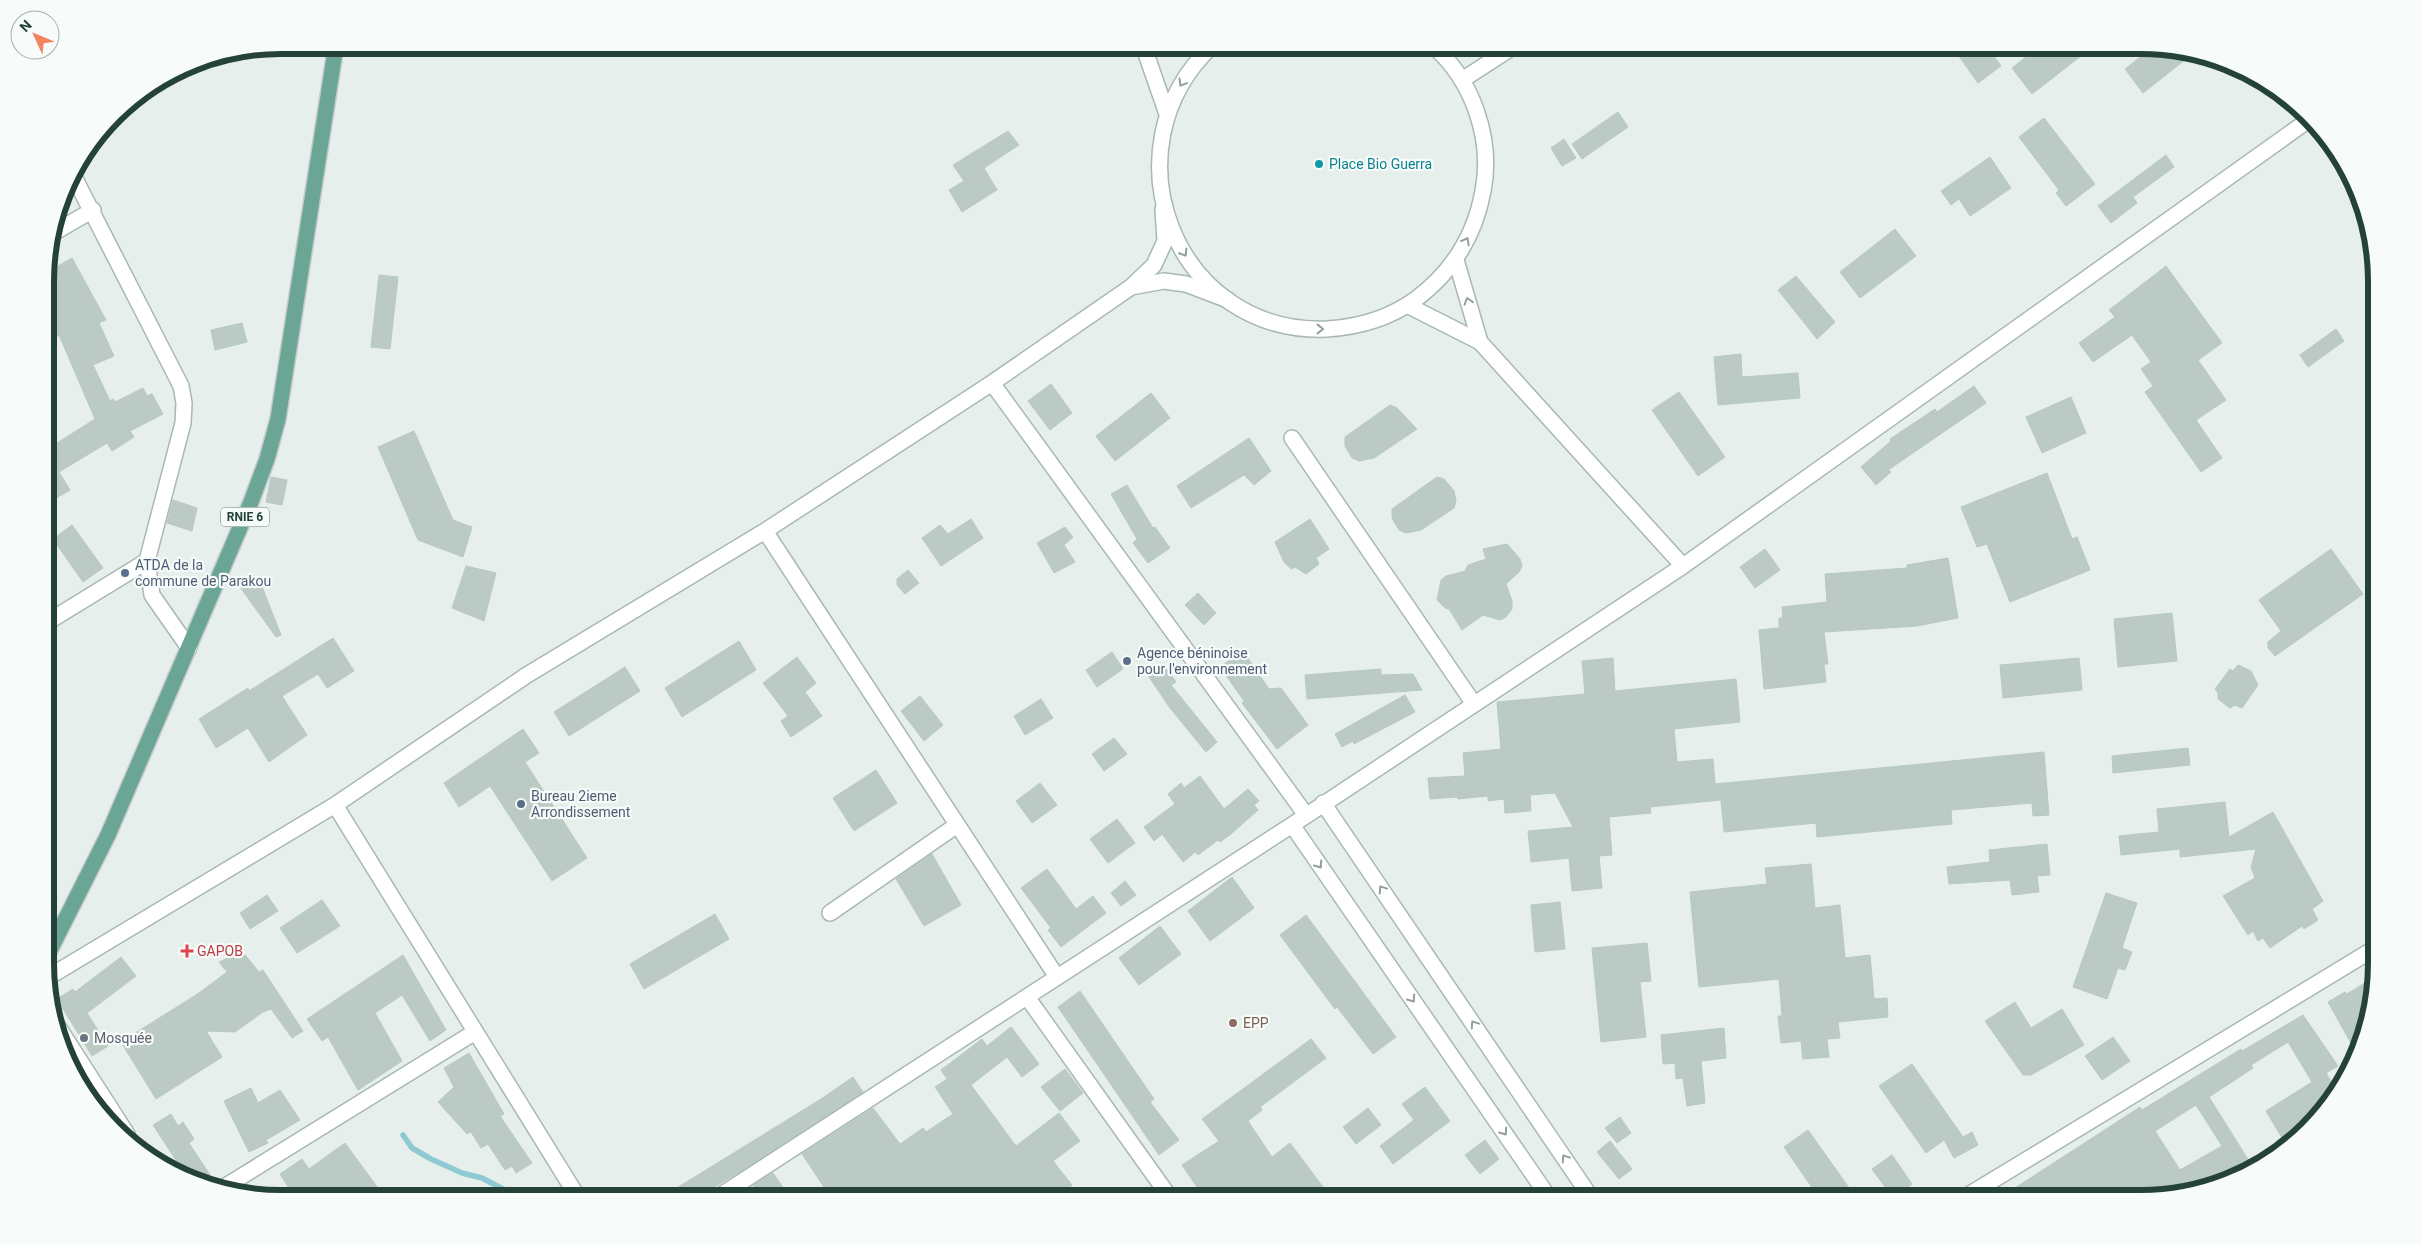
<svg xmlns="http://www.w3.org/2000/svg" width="2422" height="1244" font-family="Roboto,sans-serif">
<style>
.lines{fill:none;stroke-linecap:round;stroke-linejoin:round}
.stream{stroke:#8ec9d4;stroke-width:5.5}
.building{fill:#bbcac4;stroke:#b8c9c2;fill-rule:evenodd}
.minor-casing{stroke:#a8b8b2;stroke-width:18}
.tertiary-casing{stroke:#a8b8b2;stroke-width:18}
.primary-casing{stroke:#c2cac8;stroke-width:18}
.minor{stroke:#fff;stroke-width:15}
.tertiary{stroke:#fff;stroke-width:15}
.primary{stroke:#6aa596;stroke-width:15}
.oneway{stroke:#92a09c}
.culture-dot{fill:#0f9aa8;stroke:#f7fbf9;stroke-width:2}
.service-dot{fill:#5c6f8a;stroke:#f7fbf9;stroke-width:2}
.health-dot{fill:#e0444e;stroke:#f7fbf9;stroke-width:2}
.education-dot{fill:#8d6e63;stroke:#f7fbf9;stroke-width:2}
.worship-dot{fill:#6b7280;stroke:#f7fbf9;stroke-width:2}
.labels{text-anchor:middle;stroke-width:4.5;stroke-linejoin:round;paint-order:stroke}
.shield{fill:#f7fbf9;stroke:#637a73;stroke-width:1}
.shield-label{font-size:12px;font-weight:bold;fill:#24423a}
.culture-label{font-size:14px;fill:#0d838f;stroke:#f7fbf9;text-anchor:start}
.service-label{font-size:14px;fill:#4e5e75;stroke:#f7fbf9;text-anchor:start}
.health-label{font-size:14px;fill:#be3a42;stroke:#f7fbf9;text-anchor:start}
.education-label{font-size:14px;fill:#785e54;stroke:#f7fbf9;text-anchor:start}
.worship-label{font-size:14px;fill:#5b616d;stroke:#f7fbf9;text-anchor:start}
.rim{fill:none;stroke:#24423a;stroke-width:6}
</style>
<rect width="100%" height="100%" fill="#e6efeb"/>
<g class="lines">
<!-- stream -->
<path class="stream" d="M403,1135L412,1148L431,1159L462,1173L482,1178L522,1199"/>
</g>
<!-- building -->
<path class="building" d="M1951,45H1986L2001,66L1978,83Z
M2041,45H2095L2032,94L2012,68Z
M2152,48L2190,56L2143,93L2125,69Z
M1618,112L1628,127L1582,159L1572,144Z
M2044,118L2095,184L2066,206L2056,193L2059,190L2019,137Z
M1008,131L1019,145L984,168L997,190L962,212L949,190L964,181L953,165Z
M1564,139L1576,158L1562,166L1551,148Z
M2166,155L2174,167L2133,197L2137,203L2111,223L2098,206Z
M1990,157L2011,188L1970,216L1959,199L1951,205L1941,191Z
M1895,229L1916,256L1860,298L1840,272Z
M72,258L106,320L99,323L114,356L93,365L110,401L113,399L115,402L143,388L147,396L152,394L163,414L130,431L134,437L112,451L107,443L59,472L70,490L46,504V450L95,419L59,335L46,344V273Z
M2166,266L2222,343L2198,360L2226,400L2196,420L2222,458L2201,472L2145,392L2153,386L2141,369L2151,362L2132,335L2093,362L2079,343L2115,317L2109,310Z
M379,275L398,277L390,349L371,347Z
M1796,276L1835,322L1817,339L1778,290Z
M242,323L247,342L215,350L211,330Z
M2336,329L2344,341L2308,367L2300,355Z
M1741,354L1742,377L1798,373L1800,398L1718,405L1714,357Z
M1051,384L1072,413L1050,430L1028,401Z
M1974,386L1986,403L1888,470L1891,472L1876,485L1861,467L1891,441L1890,439L1935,409L1937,412Z
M1679,392L1725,457L1698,476L1652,410Z
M1151,393L1170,418L1115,461L1096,436Z
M2071,397L2086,433L2042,453L2026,417Z
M1390,405L1397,408L1417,429L1374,458L1359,461L1352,458L1345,446V437Z
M414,431L453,520L472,527L463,557L418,540L378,447Z
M1249,438L1271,471L1254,485L1244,475L1191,508L1177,486Z
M2047,473L2072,539L2077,537L2090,570L2010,602L1987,544L1977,547L1961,507Z
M271,477L287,480L282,505L266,502Z
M1437,477L1444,479L1454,491L1456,500L1454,508L1421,530L1406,533L1399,530L1392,518V509Z
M1127,485L1153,528L1155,527L1170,548L1148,563L1133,543L1137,539L1111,494Z
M173,500L197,508L192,531L167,523Z
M971,519L983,538L941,566L922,538L940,525L948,534Z
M1310,519L1329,549L1316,558L1319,564L1306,574L1295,567L1291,569L1284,562L1275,542Z
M72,525L103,568L83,582L53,539Z
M1065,527L1073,537L1064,545L1075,562L1054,573L1037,543Z
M1507,544L1520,559L1522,566L1519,572L1506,584L1512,601V609L1506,617L1500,620L1483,615L1462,630L1449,609L1445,608L1437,600L1441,580L1446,576L1465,571L1468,565L1486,559L1483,549Z
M1765,549L1780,570L1755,588L1740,567Z
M2331,549L2363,594L2275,656L2268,648V642L2281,631L2259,600Z
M1948,558L1958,618L1917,626L1824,632L1828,664H1824L1826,682L1764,689L1759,630L1779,628V618H1783L1782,607L1827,602L1825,574L1907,568V565Z
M466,566L496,573L484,621L452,608Z
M908,570L919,583L905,594L897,585V579Z
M259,579L281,635L276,637L240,587Z
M1198,593L1216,613L1204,625L1185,605Z
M2172,613L2177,661L2118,667L2114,619Z
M333,638L354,671L327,688L318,674L282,696L307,735L269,762L248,728L216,748L199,719L248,688L249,691Z
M739,641L756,670L682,717L665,688Z
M1243,651L1269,689L1281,688L1308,725L1277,749L1242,703L1244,701L1220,667Z
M1112,652L1123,669L1097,687L1086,670Z
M797,657L816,683L805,692L822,716L791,737L781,721L788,716L763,683Z
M1613,658L1615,691L1736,679L1740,722L1674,729L1677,762L1713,759L1715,784L2044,752L2049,815L2033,816L2032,803L1951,810L1952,824L1817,837L1816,823L1724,832L1721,800L1650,807L1651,813L1609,817L1612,855L1599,856L1602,888L1572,891L1569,858L1531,862L1528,831L1573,827L1555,793L1530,795L1531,811L1505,813L1504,799L1488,801V796L1458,799L1457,797L1430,799L1428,778L1465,776L1463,753L1501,749L1497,702L1585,694L1582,661Z
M2079,658L2082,690L2003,698L2000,665Z
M1154,664L1158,669L1164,665L1176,682L1171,685L1217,742L1206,752L1170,708L1145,671Z
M2238,665L2251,671L2258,685L2242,708L2235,705L2230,708L2218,699V693L2215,689L2230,669L2233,671Z
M625,667L640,691L569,736L554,712Z
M1381,669V675L1413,674L1422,690L1307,699L1305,675Z
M1405,695L1415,712L1354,744L1353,741L1342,747L1335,734Z
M920,696L943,725L924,741L901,711Z
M1041,699L1053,718L1025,735L1014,716Z
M523,729L539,753L525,762L587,858L552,881L490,786L459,807L444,783Z
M1114,738L1127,754L1104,771L1092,754Z
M2188,748L2190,765L2113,773L2112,756Z
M876,770L897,803L854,831L833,798Z
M1200,776L1224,809L1248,789L1259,801L1254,805L1258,810L1231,834L1220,842L1218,840L1198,855L1195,852L1183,862L1162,834L1154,841L1144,827L1175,804L1168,794L1181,783L1184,788Z
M1040,783L1057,805L1032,823L1016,801Z
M2225,802L2229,837L2273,812L2323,901L2312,909L2318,920L2304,929L2302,926L2270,948L2263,938L2258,941L2253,931L2248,935L2223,896L2255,878L2251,867L2256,849L2180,857V849L2121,855L2119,836L2159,832L2157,809Z
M1117,819L1135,843L1108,863L1090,839Z
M2047,844L2050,875L2037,876L2039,892L2012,895L2010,880L1949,884L1947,867L1990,862L1989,850Z
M932,854L961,905L924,926L896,879Z
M1811,864L1815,908L1840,905L1845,958L1870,955L1874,999L1887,998L1888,1017L1838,1022L1840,1038L1827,1039L1829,1057L1803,1059L1801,1041L1781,1043L1778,1016H1782L1779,979L1699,987L1690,892L1767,884L1765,868Z
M1047,869L1076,909L1093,896L1106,913L1061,947L1048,930L1051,928L1021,888Z
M1232,877L1254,908L1210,941L1188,911Z
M1125,881L1136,895L1121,906L1111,893Z
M2106,893L2137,903L2122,948L2132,952L2125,970L2118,968L2107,999L2073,987Z
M267,895L278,911L250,929L240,913Z
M322,900L340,926L297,953L280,928Z
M1560,902L1565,949L1535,952L1531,905Z
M715,914L729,939L644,989L630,964Z
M1306,915L1396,1037L1373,1054L1337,1007L1335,1009L1280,935Z
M1160,926L1181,954L1139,985L1119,958Z
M1647,943L1651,981L1640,982L1646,1037L1601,1042L1592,948Z
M240,953L246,956L259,972L263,970L303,1031L292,1038L271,1009L263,1012L235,1032L206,1031L222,1057L156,1099L121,1042L199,993L227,972L219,962Z
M403,955L446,1030L430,1041L402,995L375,1013L402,1061L358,1090L328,1037L322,1041L307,1019Z
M121,957L136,976L87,1013L108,1046L92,1056L57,999L73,989L75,992Z
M2374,977L2356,1052L2328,1002L2345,992L2347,994Z
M1080,991L1154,1099L1150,1102L1179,1140L1159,1155L1058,1007Z
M2015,1002L2031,1028L2062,1009L2084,1045L2031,1075H2023L1985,1021Z
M2303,1015L2338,1066L2326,1073L2337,1091L2318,1119L2287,1146L2266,1111L2312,1082L2288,1042L2251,1065L2253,1068L2209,1097L2249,1161L2200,1190L2156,1199H2119L2111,1186L2090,1199H1998L2140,1107L2142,1110L2241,1049L2242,1051ZM2196,1105L2222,1146L2180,1170L2155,1131Z
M1011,1027L1039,1064L1022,1077L1007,1057L971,1085L1016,1146L1059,1113L1080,1141L1053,1161L1072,1185L1070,1187L1078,1199H832L802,1154L873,1108L900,1144L923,1128L926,1132L953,1114L935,1087L947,1079L941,1070L982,1039L987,1046Z
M1724,1028L1726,1058L1701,1061L1705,1103L1687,1106L1683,1078L1676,1079L1675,1063L1663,1064L1661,1035Z
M2113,1037L2130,1061L2102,1080L2085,1056Z
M1311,1039L1326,1058L1260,1107L1262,1110L1248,1121L1272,1157L1290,1143L1332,1199H1205L1182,1165L1219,1141L1202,1119Z
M469,1053L504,1114L500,1116L532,1163L516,1173L512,1166L505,1170L488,1144L481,1148L471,1132L467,1134L438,1102L454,1087L444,1068Z
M1912,1064L1963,1137L1972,1132L1978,1145L1954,1158L1944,1140L1926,1153L1879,1086Z
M1065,1069L1083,1093L1060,1111L1041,1087Z
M853,1077L863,1092L743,1170L694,1199H659L821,1099Z
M1425,1087L1450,1121L1393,1164L1380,1146L1414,1120L1402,1104Z
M251,1088L258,1103L280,1090L300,1120L266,1140L268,1143L249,1152L224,1101Z
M1368,1108L1381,1125L1356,1144L1343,1127Z
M171,1114L178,1126L183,1122L194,1139L189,1143L216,1184L187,1177L153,1125Z
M1620,1117L1631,1133L1617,1143L1605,1128Z
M1808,1130L1857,1199H1820L1784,1147Z
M1485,1140L1499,1159L1480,1174L1465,1155Z
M1610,1141L1632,1169L1619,1179L1597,1152Z
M345,1143L386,1199H296L280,1174L302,1159L309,1169Z
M1892,1155L1912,1184L1893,1198L1872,1169Z
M773,1173L791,1199H762L753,1185Z"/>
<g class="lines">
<defs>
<path id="minor" d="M1462,80L1516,45
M72,173L181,386L184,403L183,423L147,561L152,595L189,648
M55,232L93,210
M1131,287L1164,281L1186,284L1228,300
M992,383L1306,815
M1292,438L1474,704
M765,531L1057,977
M46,623L147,561
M335,805L579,1199
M830,913L957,825
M47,978L335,805L527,675L765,531L992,383L1131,287L1154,265L1165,241L1163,209
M1027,997L1171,1199
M55,1022L127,1134
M226,1186L475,1032
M1962,1199L2377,947"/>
<path id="tertiary" d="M1143,45L1167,114
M1213,45C1103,147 1174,335 1327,329C1359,327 1390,318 1416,299C1452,272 1475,235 1483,191C1493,139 1473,80 1432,45
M1456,260L1480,342
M1407,305L1480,342L1683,566
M1323,803L1592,1199
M1292,825L1550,1199
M715,1199L1292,825L1683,566L2310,119"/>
<path id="primary" d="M47,956L108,835L251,502L267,459L278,419L336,45"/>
</defs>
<!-- minor casing -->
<use href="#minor" class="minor-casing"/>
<!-- tertiary casing -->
<use href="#tertiary" class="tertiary-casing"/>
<!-- primary casing -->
<use href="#primary" class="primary-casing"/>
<!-- minor -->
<use href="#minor" class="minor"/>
<!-- tertiary -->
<use href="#tertiary" class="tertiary"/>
<!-- primary -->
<use href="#primary" class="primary"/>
</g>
<!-- one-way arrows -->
<defs><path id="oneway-chevron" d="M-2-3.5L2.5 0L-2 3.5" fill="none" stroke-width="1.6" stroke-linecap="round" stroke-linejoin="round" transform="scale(1.25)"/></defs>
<g class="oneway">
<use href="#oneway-chevron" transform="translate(1182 83) rotate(121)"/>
<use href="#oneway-chevron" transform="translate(1466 241) rotate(-62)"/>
<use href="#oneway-chevron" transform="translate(1184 253) rotate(58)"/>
<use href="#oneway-chevron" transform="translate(1468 301) rotate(-107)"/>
<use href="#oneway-chevron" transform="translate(1320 329)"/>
<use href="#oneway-chevron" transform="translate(1319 865) rotate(55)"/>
<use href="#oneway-chevron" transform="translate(1382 889) rotate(-124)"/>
<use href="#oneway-chevron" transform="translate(1412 999) rotate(55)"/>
<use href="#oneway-chevron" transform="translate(1474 1024) rotate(-124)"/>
<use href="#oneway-chevron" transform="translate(1504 1132) rotate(55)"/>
<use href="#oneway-chevron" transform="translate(1565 1158) rotate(-124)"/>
</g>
<!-- markers -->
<circle class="culture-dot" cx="1319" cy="164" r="5"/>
<g class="service-dot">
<circle cx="125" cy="573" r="5"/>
<circle cx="1127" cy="661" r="5"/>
<circle cx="521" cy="804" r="5"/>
</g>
<path class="health-dot" d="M184.5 943.5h5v5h5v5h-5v5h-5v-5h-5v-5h5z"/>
<circle class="education-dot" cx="1233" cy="1023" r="5"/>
<circle class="worship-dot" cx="84" cy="1038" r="5"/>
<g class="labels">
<!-- shield labels -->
<rect class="shield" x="221" y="507.5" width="48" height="19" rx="4"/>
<g class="shield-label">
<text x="245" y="521">RNIE 6</text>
</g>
<!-- culture labels -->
<g class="culture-label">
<text x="1329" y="169">Place Bio Guerra</text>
</g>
<!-- service labels -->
<g class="service-label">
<text x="135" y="570">ATDA de la<tspan x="135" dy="16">commune de Parakou</tspan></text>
<text x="1137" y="658">Agence béninoise<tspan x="1137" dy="16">pour l'environnement</tspan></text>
<text x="531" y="801">Bureau 2ieme<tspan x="531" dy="16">Arrondissement</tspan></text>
</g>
<!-- health labels -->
<g class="health-label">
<text x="197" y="956">GAPOB</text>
</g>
<!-- education labels -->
<g class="education-label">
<text x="1243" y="1028">EPP</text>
</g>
<!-- worship labels -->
<g class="worship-label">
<text x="94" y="1043">Mosquée</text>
</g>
</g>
<!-- crop -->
<path d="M0 0H2422V1244H0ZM281 54H2141A227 227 0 0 1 2368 281V963A227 227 0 0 1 2141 1190H281A227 227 0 0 1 54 963V281A227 227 0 0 1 281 54Z" fill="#f7fbf9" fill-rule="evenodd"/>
<path class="rim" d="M281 54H2141A227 227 0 0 1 2368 281V963A227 227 0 0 1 2141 1190H281A227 227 0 0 1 54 963V281A227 227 0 0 1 281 54Z"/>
<!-- north arrow -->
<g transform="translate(35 35) rotate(314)"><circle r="24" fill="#f7fbf9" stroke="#a3b1ad"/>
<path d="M0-4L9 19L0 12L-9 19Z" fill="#f4845f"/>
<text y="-8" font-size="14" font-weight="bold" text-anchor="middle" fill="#24423a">N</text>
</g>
</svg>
